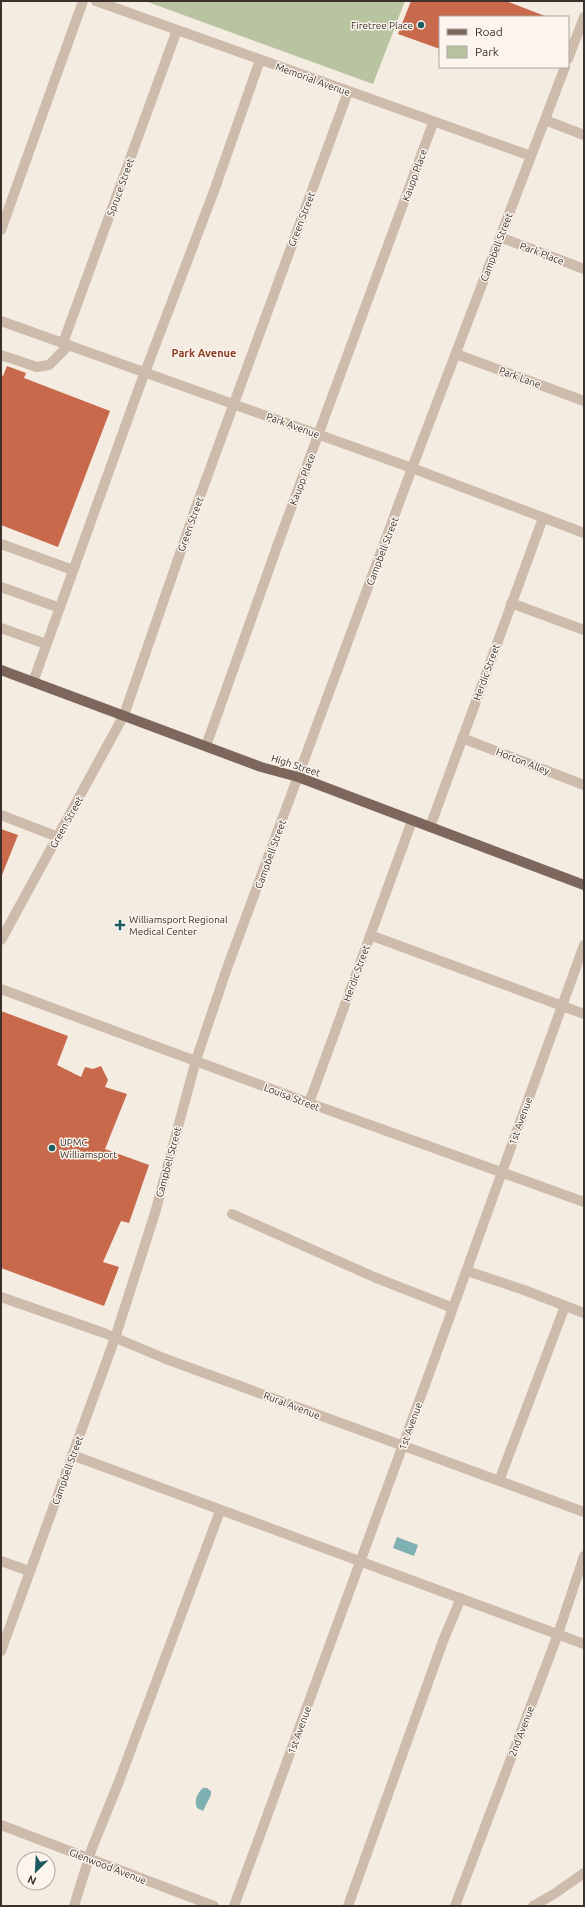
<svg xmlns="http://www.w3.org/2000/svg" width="585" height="1907" font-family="Ubuntu,sans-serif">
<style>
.green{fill:#b8c4a0}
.water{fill:#7fb0b2}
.building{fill:#c8694b}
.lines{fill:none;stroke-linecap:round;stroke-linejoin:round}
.minor{stroke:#cdbbac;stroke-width:10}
.major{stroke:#7d675c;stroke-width:10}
.poi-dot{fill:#1f5a5e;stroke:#fbf5ee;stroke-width:1.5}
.labels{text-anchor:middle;stroke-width:3;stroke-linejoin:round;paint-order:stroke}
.poi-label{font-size:10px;fill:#3b302b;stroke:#fbf5ee;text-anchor:start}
.street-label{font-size:10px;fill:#3b302b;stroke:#fbf5ee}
.neighbourhood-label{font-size:11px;font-weight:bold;fill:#8c3b22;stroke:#fbf5ee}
</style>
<rect width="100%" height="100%" fill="#f4ebe1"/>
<!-- green -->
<path class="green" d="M145,1H405L373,84Z"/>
<!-- water -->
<path class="water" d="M397,1537L418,1545L414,1556L393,1548Z
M203,1788H207L211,1791V1795L203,1811L197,1808C194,1801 197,1793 203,1788Z"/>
<!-- building -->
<path class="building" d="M411,1H506L545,16L440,17V49L398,34Z
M7,366L26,373L24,378L110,411L58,547L1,525V375L3,376Z
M1,829L18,835L2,875H1Z
M1,1011L68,1036L57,1065L81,1077L85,1067L93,1069L101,1066L108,1080L105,1087L127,1094L105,1149L149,1165L129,1223L121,1221L103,1262L119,1267L104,1306L1,1268Z"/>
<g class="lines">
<!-- minor -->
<path class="minor" d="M96,1L531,156
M568,59L584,17
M545,120L584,135
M1,230L83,1
M500,237L584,269
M1,321L412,468L584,533
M63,343L177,30
M456,354L584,401
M1,355L37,367L49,365L69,345
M1,544L73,570
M1,587L60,608
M511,603L584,630
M1,628L46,644
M33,682L139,388L214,191L260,60
M462,738L584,785
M206,746L279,541L433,123
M1,815L58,837
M430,827L543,518
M370,935L584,1014
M1,940L124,715L196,507L348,92
M1,989L309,1103L584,1202
M309,1103L412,821
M232,1214L374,1277L453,1308
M467,1271L524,1290L584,1313
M1,1297L104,1333L166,1359L584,1512
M72,1455L584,1644
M499,1481L565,1306
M1,1561L29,1571
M1,1651L115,1338L155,1213L196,1060L226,971L412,468L565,67
M1,1825L214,1906
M74,1906L92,1848L118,1784L220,1511
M234,1906C352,1586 469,1266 584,945
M348,1906L443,1641L461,1598
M455,1906L558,1634L584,1556
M533,1906L554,1894L584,1873"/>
<!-- major -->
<path class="major" d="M1,670L261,767L298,777L584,885"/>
</g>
<!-- markers -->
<g class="poi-dot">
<circle cx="421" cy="25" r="4"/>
<path d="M118 919h4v4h4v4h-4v4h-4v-4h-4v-4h4z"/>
<circle cx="52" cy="1148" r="4"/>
</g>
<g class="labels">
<!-- poi labels -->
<g class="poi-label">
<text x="413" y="29" text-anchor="end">Firetree Place</text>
<text x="129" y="923">Williamsport Regional<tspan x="129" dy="12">Medical Center</tspan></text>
<text x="60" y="1146">UPMC<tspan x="60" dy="12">Williamsport</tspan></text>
</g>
<!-- street labels -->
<g class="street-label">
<text transform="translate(313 79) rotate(20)" y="4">Memorial Avenue</text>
<text transform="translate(414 175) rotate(-70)" y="4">Kaupp Place</text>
<text transform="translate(120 187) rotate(-70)" y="4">Spruce Street</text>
<text transform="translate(301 219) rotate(-69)" y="4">Green Street</text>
<text transform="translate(496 247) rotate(-69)" y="4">Campbell Street</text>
<text transform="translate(542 253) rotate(21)" y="4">Park Place</text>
<text transform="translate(520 377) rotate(20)" y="4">Park Lane</text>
<text transform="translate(293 425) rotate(20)" y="4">Park Avenue</text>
<text transform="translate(302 479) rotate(-69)" y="4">Kaupp Place</text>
<text transform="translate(190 524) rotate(-70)" y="4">Green Street</text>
<text transform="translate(382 551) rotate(-69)" y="4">Campbell Street</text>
<text transform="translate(486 672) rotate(-70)" y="4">Herdic Street</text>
<text transform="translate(523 761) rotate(21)" y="4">Horton Alley</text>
<text transform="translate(296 765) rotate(18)" y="4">High Street</text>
<text transform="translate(66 822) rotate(-61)" y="4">Green Street</text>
<text transform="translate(270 854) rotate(-70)" y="4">Campbell Street</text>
<text transform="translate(356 973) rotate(-70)" y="4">Herdic Street</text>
<text transform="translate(292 1097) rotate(21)" y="4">Louisa Street</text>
<text transform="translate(520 1121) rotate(-70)" y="4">1st Avenue</text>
<text transform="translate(168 1162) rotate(-75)" y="4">Campbell Street</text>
<text transform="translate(292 1405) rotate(21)" y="4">Rural Avenue</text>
<text transform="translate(410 1426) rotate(-70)" y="4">1st Avenue</text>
<text transform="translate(67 1470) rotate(-70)" y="4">Campbell Street</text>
<text transform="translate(299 1730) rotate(-70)" y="4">1st Avenue</text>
<text transform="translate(521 1731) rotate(-69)" y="4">2nd Avenue</text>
<text transform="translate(108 1866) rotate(21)" y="4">Glenwood Avenue</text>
</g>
<!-- neighbourhood labels -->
<g class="neighbourhood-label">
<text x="204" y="357">Park Avenue</text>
</g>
</g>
<!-- border -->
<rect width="585" height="1907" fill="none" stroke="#3b302b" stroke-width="4"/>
<!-- legend -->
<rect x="439" y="16" width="130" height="52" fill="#fbf5ee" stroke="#aea6a0"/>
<rect x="447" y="29" width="20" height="6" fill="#7d675c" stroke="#aea6a0"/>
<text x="475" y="36" font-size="12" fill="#3b302b">Road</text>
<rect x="447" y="46" width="20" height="12" fill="#b8c4a0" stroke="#aea6a0"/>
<text x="475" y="56" font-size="12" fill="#3b302b">Park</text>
<!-- north arrow -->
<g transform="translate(36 1871) rotate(204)"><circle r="19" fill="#fbf5ee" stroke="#aea6a0"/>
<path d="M0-3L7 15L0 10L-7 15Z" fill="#1f5a5e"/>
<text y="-6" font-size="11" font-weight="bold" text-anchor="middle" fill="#3b302b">N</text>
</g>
</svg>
